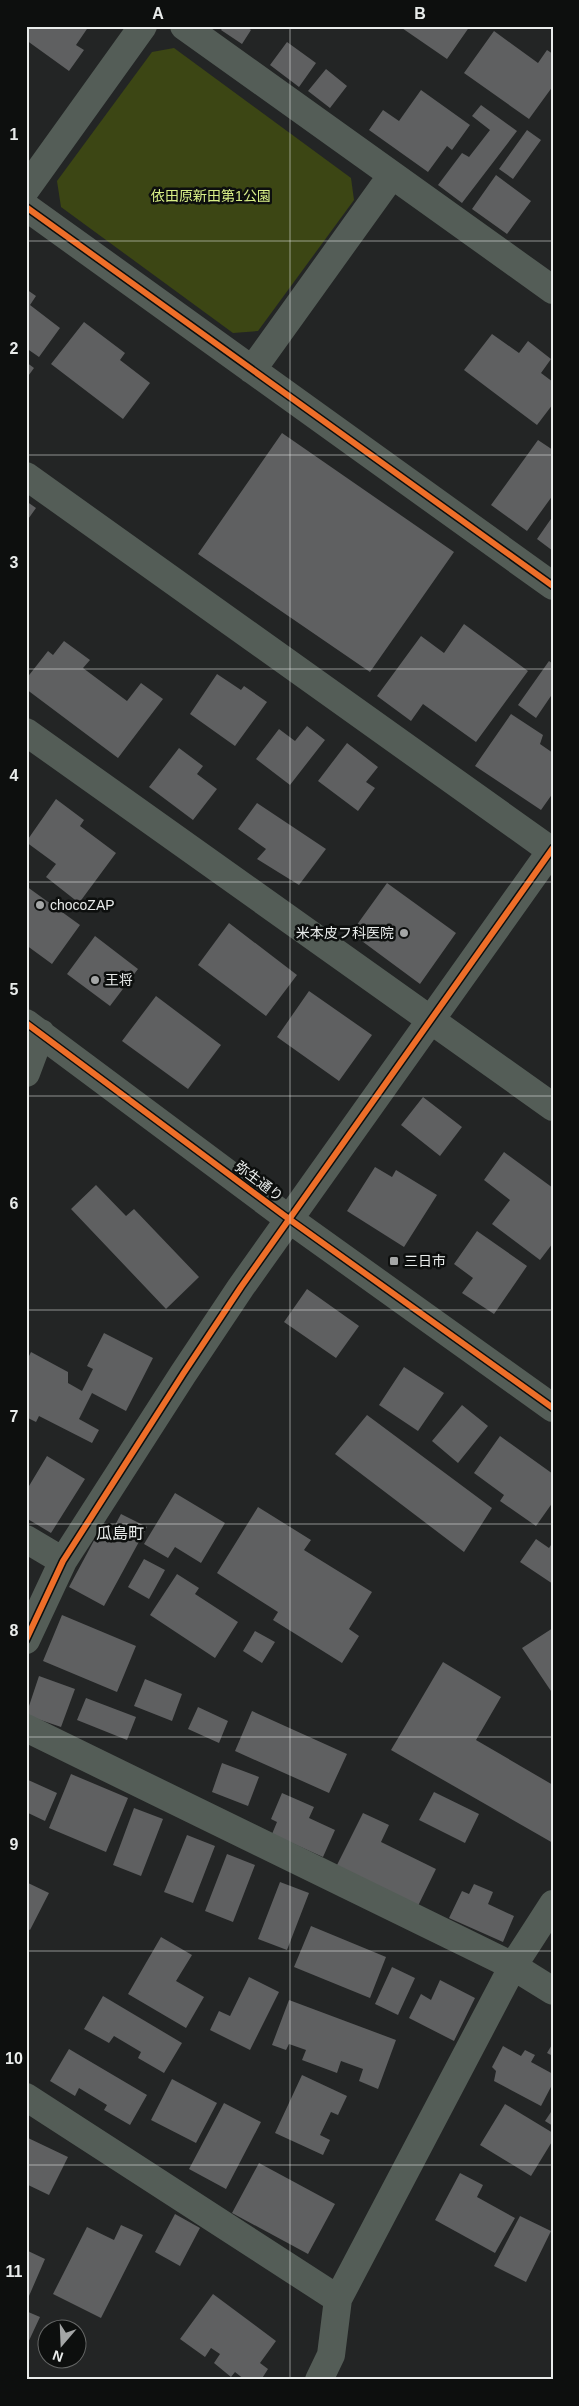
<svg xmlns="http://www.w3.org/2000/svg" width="579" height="2406" font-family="Helvetica,'Noto Sans JP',sans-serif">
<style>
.green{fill:#3c4614}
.building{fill:#5f6061}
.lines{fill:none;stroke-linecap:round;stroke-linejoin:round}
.minor{stroke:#545d57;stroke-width:28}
.cycleway-casing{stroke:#0d0f0e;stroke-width:9}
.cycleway{stroke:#ee6e29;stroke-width:6}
.grid{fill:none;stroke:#e9eceb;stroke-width:1;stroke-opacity:0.55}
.poi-dot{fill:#a4a6a6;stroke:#0d0f0e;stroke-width:2}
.labels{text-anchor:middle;stroke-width:5;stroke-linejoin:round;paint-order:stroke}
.park-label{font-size:14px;fill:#d9f088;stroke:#0d0f0e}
.poi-label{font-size:14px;fill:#e9eceb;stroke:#0d0f0e;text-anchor:start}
.street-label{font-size:14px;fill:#e9eceb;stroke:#0d0f0e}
.quarter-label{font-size:16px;fill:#e9eceb;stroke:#0d0f0e}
.neatline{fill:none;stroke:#e9eceb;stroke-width:2}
.grid-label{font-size:16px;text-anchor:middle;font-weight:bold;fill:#e9eceb}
</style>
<rect width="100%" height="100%" fill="#232525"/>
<!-- green -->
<path class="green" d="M174,48L351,178L354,200L258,331L233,333L61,207L57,181L152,52Z"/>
<!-- building -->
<path class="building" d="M26,26H89L76,45L84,50L69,71L26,40Z
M224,26H245L251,30L242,44L221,30Z
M399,26H470L447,59Z
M494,31L538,63L547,50L553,54V86L529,119L464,73Z
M287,42L316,63L299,87L270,65Z
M326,69L347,86L330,108L308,91Z
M421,90L470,125L452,150L447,146L428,172L369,130L383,110L399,121Z
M481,105L517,131L462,203L438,185L462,153L469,157L490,130L472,116Z
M527,130L541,140L513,179L499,169Z
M496,175L531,201L507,234L472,209Z
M26,289L36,296L30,305L60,328L39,357L26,348Z
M84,322L125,353L120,360L150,383L123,419L51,364Z
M492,334L519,353L528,341L551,359L541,373L553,382V404L537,425L464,370Z
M26,362L34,368L26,379Z
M282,433L454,552L370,672L198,554Z
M538,440L553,450V495L527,531L491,505Z
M26,501L36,508L26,522Z
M553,516V551L537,539Z
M464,624L528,671L476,742L423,704L411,721L377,696L421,636L444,653Z
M64,641L90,660L83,668L127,701L141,683L163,699L118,758L26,689V679L48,651L53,655Z
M549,661L553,664V693L536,718L518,705Z
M217,674L241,690L244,686L267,702L235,746L190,714Z
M511,714L543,735L540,744L553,753V793L541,810L475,766Z
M307,726L325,740L290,785L256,759L279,729L295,741Z
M347,743L378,767L366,782L375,788L358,811L318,781Z
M179,748L203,766L197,774L217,789L193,820L149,787Z
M56,799L84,820L80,826L116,853L79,903L46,877L56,864L26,842Z
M257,803L326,849L299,885L257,859L266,849L238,829Z
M387,883L456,933L420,984L351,933Z
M26,886L80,925L52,964L26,945Z
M229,923L297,975L266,1016L198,965Z
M95,936L138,969L110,1006L67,974Z
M309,991L372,1035L339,1081L277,1037Z
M156,996L221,1045L188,1089L122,1041Z
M423,1097L462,1127L440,1156L401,1125Z
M504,1152L553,1188V1243L540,1260L492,1224L510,1200L484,1180Z
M375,1167L392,1177L396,1170L437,1195L404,1247L347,1211Z
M96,1185L126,1216L134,1209L199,1277L166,1309L71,1209Z
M477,1231L527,1266L494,1314L462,1293L473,1278L454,1264Z
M307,1289L359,1326L336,1358L284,1322Z
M104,1333L153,1358L126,1411L92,1393L79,1419L99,1430L92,1443L39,1416L36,1422L26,1417V1362L31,1352L68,1372V1383L82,1391L93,1369L87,1366Z
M404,1367L444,1393L418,1431L379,1405Z
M462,1405L488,1426L458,1463L432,1441Z
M367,1415L492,1508L464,1552L335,1454Z
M500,1436L553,1474V1502L536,1526L500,1501L504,1495L474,1473Z
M47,1456L85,1479L51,1533L26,1518V1491Z
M175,1493L225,1523L201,1563L175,1547L168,1558L144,1544Z
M258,1507L311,1540L304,1550L372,1592L349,1629L359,1636L342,1663L273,1620L278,1612L217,1573Z
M121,1514L147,1527L104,1606L69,1587L98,1533L108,1538Z
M536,1539L549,1548L553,1542V1584L520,1562Z
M144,1559L165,1570L149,1599L128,1587Z
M177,1574L199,1588L195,1594L238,1622L215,1658L150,1615Z
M62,1615L136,1646L117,1692L43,1661Z
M553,1628V1694L522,1648Z
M255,1631L275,1642L262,1663L243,1651Z
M443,1662L501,1697L476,1740L553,1785V1843L391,1750Z
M39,1676L75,1689L61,1727L26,1715Z
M145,1679L182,1694L172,1721L134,1706Z
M86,1698L136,1717L127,1740L77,1720Z
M198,1707L228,1721L219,1743L188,1729Z
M252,1711L347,1754L329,1793L235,1751Z
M222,1763L259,1777L248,1806L212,1792Z
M71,1774L128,1798L106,1852L49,1828Z
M26,1779L57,1793L45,1821L26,1812Z
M434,1792L479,1814L465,1843L419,1820Z
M282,1793L314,1807L309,1818L335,1830L323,1857L272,1834L277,1822L271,1819Z
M134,1808L163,1819L141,1876L113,1865Z
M363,1813L389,1825L381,1842L436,1869L416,1910L334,1871Z
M187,1835L215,1846L193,1903L164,1892Z
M227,1854L255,1865L233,1922L205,1911Z
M26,1882L49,1893L30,1930L26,1928Z
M280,1882L309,1893L287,1950L258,1939Z
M474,1884L493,1892L488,1904L514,1916L503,1942L449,1918L462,1891L469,1894Z
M311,1926L386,1957L370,1998L294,1967Z
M161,1937L192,1955L176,1981L204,1997L186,2028L128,1994Z
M392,1967L415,1978L398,2015L375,2004Z
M249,1977L279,1992L250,2050L210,2030L219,2011L230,2016Z
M440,1980L475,1998L454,2041L409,2018L421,1994L431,2000Z
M103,1996L182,2043L164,2073L138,2058L141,2052L114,2036L109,2043L84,2029Z
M289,2000L396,2040L378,2089L359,2081L363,2069L341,2061L337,2073L302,2060L306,2050L289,2044L286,2050L272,2045Z
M553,2043V2056L547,2053Z
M503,2046L521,2056L525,2050L535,2055L531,2062L553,2074V2083L541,2106L494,2081L496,2071L492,2067Z
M69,2049L147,2095L130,2125L104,2110L107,2105L79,2088L75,2096L50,2081Z
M302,2075L347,2096L338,2115L331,2112L320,2135L330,2140L323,2155L275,2133Z
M172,2079L217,2103L196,2143L151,2120Z
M224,2103L261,2122L226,2189L189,2169Z
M505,2104L553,2133V2140L531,2176L480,2145Z
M553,2109V2126L545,2121Z
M26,2137L68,2157L49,2195L26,2184Z
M259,2163L335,2204L308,2254L232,2213Z
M460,2173L483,2185L477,2197L515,2218L495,2253L435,2220Z
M175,2214L200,2228L180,2266L155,2252Z
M520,2216L551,2231L526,2282L494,2266Z
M121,2225L143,2235L101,2318L53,2294L87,2227L114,2240Z
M26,2250L45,2259L29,2296L26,2294Z
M213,2294L276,2341L260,2363L268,2369L261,2380H245L235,2372L231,2377L214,2363L220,2354L211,2348L205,2357L180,2339Z
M26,2311L40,2317L26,2347Z"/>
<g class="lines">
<!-- minor -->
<path class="minor" d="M184,26L553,290
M26,189L143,26
M26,207L553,586
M252,370L392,175
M26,476L553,852
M26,732L553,1107
M26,1023L289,1219L553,1408
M26,1073L41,1033
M26,1539L63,1561
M26,1640L63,1561L183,1374L241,1287L553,848
M26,1728L513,1966L553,1991
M26,2097L338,2299
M319,2380L331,2355L338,2299L513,1966L553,1904"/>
<defs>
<path id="cycleway" d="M26,207L553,586
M26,1023L289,1219L553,1408
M26,1640L63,1561L183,1374L241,1287L553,848"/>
</defs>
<!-- cycleway casing -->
<use href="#cycleway" class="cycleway-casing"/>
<!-- cycleway -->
<use href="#cycleway" class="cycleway"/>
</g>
<!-- grid -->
<path class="grid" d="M290,26V2380M26,241H553M26,455H553M26,669H553M26,882H553M26,1096H553M26,1310H553M26,1524H553M26,1737H553M26,1951H553M26,2165H553"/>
<!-- markers -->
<g class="poi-dot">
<circle cx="40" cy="905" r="5"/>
<circle cx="404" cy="933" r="5"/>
<circle cx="95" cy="980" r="5"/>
<rect x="389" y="1256" width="10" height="10" rx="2.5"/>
</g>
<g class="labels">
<!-- park labels -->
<g class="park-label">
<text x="211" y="201">依田原新田第1公園</text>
</g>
<!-- poi labels -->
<g class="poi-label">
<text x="50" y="910">chocoZAP</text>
<text x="394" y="938" text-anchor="end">米本皮フ科医院</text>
<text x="105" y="985">王将</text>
<text x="404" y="1266">三日市</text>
</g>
<!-- street labels -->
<g class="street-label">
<text transform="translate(259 1181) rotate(37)" y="5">弥生通り</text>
</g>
<!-- quarter labels -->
<g class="quarter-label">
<text x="120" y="1539">瓜島町</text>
</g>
</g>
<!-- border -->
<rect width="579" height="2406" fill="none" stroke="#0d0f0e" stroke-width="55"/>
<!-- north arrow -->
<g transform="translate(62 2344) rotate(199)"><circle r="24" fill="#0d0f0e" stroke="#656766"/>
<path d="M0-4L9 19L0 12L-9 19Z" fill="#a4a6a6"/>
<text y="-8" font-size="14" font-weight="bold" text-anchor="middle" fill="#e9eceb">N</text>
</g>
<rect x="28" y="28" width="524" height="2350" class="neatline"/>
<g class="grid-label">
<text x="158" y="19">A</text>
<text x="420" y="19">B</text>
<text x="14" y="140">1</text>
<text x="14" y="354">2</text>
<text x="14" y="568">3</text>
<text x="14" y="781">4</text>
<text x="14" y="995">5</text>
<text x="14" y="1209">6</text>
<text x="14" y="1422">7</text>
<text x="14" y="1636">8</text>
<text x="14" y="1850">9</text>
<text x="14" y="2064">10</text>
<text x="14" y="2277">11</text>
</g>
</svg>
